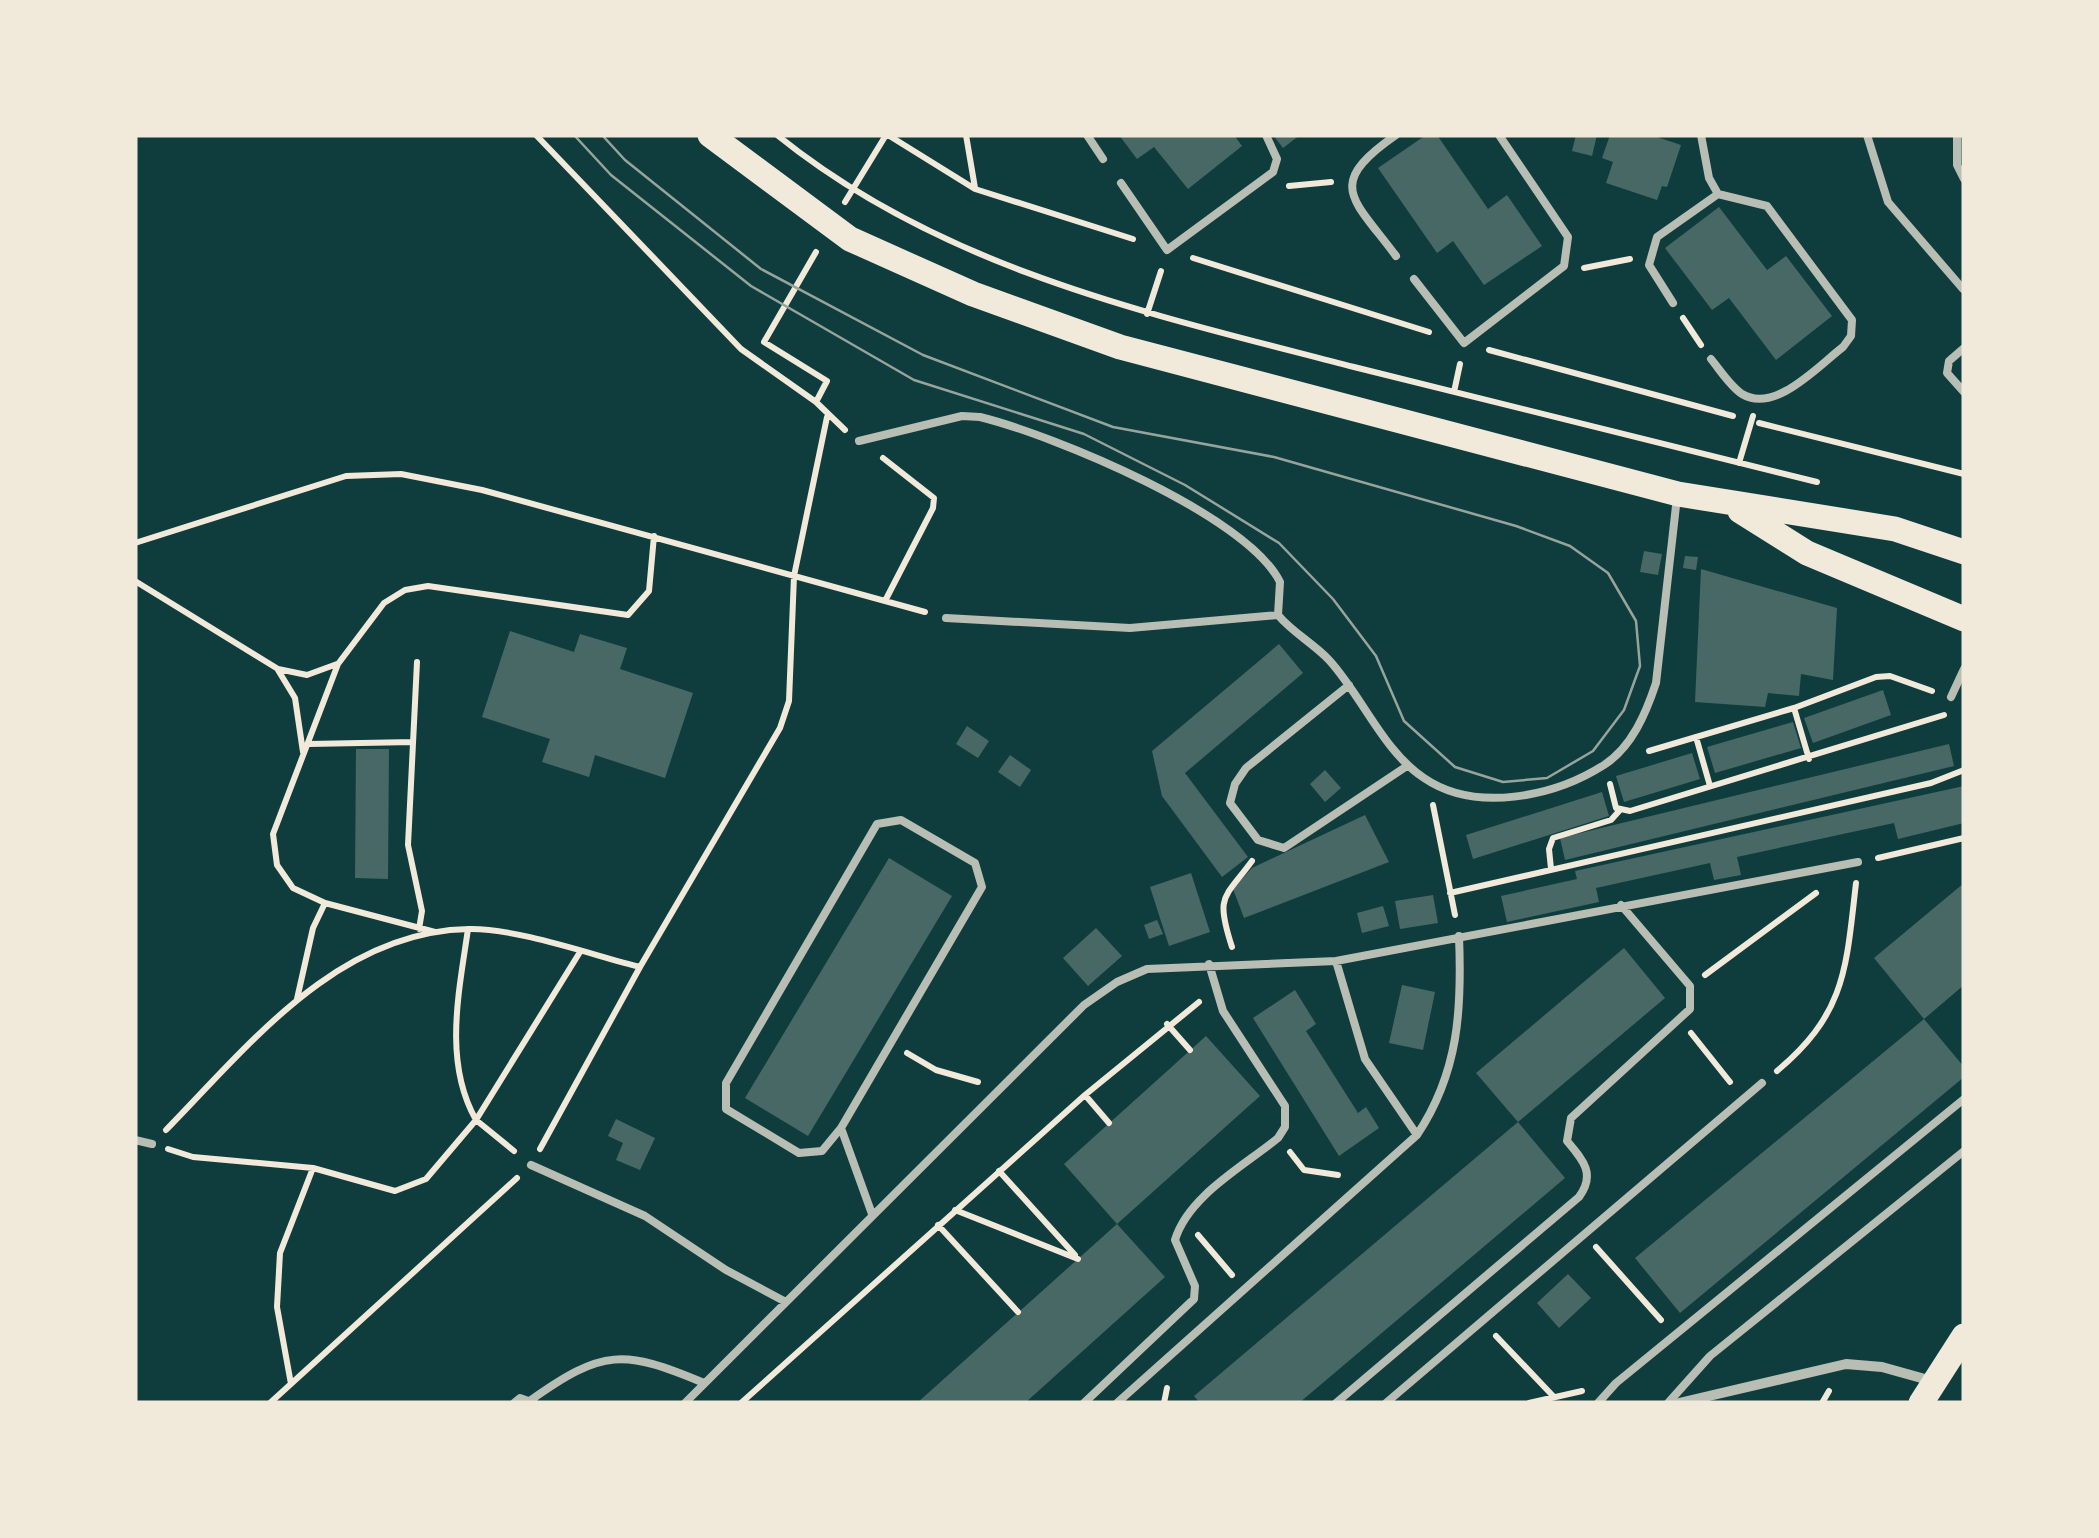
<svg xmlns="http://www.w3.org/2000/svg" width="2099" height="1538" font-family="Rubik,sans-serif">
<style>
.building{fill:#486865}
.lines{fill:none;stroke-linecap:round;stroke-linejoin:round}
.path{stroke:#f1e9da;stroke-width:6}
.service{stroke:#b8beb3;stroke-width:8}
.minor{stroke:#b8beb3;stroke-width:10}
.primary{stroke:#f1e9da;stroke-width:25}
.tram{stroke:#97a49c;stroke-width:2.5}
</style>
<rect width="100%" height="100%" fill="#0f3d3e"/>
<!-- building -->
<path class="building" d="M1119,135H1234L1242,146L1188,189L1154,147L1137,159Z
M1273,135H1300L1283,148Z
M1426,135H1437L1488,209L1507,195L1542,246L1484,285L1453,241L1437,253L1378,168Z
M1576,135H1597L1592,156L1572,151Z
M1610,135H1651L1681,145L1667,187L1662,186L1657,200L1606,183L1613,162L1602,158Z
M1719,207L1767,270L1786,256L1832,316L1776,360L1729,298L1712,310L1665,248Z
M1644,551L1662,554L1658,575L1640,572Z
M1685,556L1698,557L1696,570L1683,568Z
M1701,569L1837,608L1833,680L1801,674L1799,696L1768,693L1765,707L1695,702Z
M510,631L574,652L580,634L627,648L620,669L693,693L665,778L595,755L589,777L542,762L550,739L482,717Z
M1279,644L1303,673L1185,773L1248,857L1222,877L1162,796L1152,751Z
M1883,690L1891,715L1813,743L1804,718Z
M1793,722L1801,748L1715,773L1707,747Z
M967,726L989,741L978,758L956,744Z
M1949,744L1954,766L1565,860L1560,838Z
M356,749H389L388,879L355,878Z
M1692,753L1700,779L1624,802L1616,776Z
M1010,755L1031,770L1020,787L998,772Z
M1325,770L1341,788L1325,802L1310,784Z
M1964,786V823L1898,839L1894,823L1737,857L1741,875L1714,880L1710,863L1596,888L1599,902L1507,922L1501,896L1577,879L1575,871Z
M1602,792L1609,816L1473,859L1466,835Z
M1365,815L1389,862L1244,918L1233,889L1252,868Z
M889,858L952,896L808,1136L745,1098Z
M1191,873L1210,932L1169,946L1150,887Z
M1964,883V985L1924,1019L1874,958Z
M1433,895L1438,923L1400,929L1395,901Z
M1383,906L1389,926L1362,933L1357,913Z
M1157,920L1163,934L1149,939L1144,925Z
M1096,928L1122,956L1088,986L1063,958Z
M1624,948L1665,998L1518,1122L1476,1073Z
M1402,985L1435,992L1423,1050L1389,1043Z
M1295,990L1316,1024L1306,1031L1358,1113L1366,1107L1379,1128L1339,1156L1253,1018Z
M1924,1019L1964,1067V1077L1680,1313L1635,1258Z
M1206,1036L1260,1096L1117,1224L1064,1164Z
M616,1119L655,1138L640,1170L616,1160L623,1143L608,1136Z
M1518,1122L1565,1178L1299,1403H1200L1194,1396Z
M1117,1224L1165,1277L1025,1403H917Z
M1568,1274L1591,1298L1559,1328L1537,1303Z"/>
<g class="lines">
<!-- path -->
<path class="path" d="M536,135L741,349L816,402
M777,135C944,270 1151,314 1354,367C1508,406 1662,445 1817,482
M888,135L975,189L1133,239
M966,135L975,188
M1289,186L1331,182
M845,202L886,135
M816,252L764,342L827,381L816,402L845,430
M1193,258L1429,332
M1584,268L1630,259
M1147,314L1161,271
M1683,318L1701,345
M1489,350L1733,416
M1454,392L1460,364
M1759,423L1964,474
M883,458L934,498L933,508L885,601
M1739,463L1753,416
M135,543L346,476L401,474L482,490L925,612
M135,581L278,669L307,675L337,664
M417,662L408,845L422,911L419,929
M278,670L295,698L303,752
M1794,708L1809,759
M1696,737L1710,786
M309,744L413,742
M1649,751L1794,708L1876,677L1890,676L1932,691
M1610,784L1616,808L1630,811L1944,715
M1433,805L1455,915
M1878,858L1964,838
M1551,869L1549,849L1553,838L1611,820L1620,810
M1450,893L1931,783L1964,770
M468,929C459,992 443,1062 476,1120L580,952
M435,932L325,903L293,888L277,865L273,834L338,664L384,603L405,590L428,586L628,615L649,591L654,536
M1232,947C1215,895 1224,899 1252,861
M1705,975L1816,893
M297,999L313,928L325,903
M1167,1024L1190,1050
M1691,1033L1730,1082
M907,1053L936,1070L978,1082
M1777,1071C1846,1013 1846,969 1856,883
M1085,1095L1109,1123
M166,1130C249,1045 338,931 469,929C516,928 592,955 640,967
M168,1149L193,1157L313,1168L395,1191L426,1179L476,1120L514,1151
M540,1149L640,967L780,728L789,701L794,576L827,417
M1290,1152L1304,1170L1338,1175
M999,1171L1075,1255
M955,1210L1078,1259
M938,1225L1018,1312
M1198,1235L1232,1275
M1596,1247L1661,1320
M1496,1336L1553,1396
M291,1384L277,1307L280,1253L313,1168
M270,1403L517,1178
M741,1403L1085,1095L1199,1002
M1164,1403L1167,1388
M1529,1403L1582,1391
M1822,1403L1829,1391"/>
<!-- service -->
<path class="service" d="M1087,135L1103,159
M1396,135C1324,185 1353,198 1396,256
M1701,135L1709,178L1718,194
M1867,135L1888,202L1963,289
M1957,135V165L1964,179
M1121,183L1167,250L1273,172L1277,159L1266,135
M1414,279L1464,343L1564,266L1568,237L1499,135
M1673,303L1649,265L1657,237L1718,194L1767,206L1852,320L1851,336L1843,347C1818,366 1775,414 1742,394C1730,386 1720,370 1711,359
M1964,348L1949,361L1947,373L1964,392
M859,441L962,416L980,417C1053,435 1247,515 1280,582L1278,615
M946,618L1130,628L1278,615C1293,633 1313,643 1329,660C1362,696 1383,751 1424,778C1475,813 1554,797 1604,765C1632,747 1646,713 1656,683L1677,497
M1349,685L1246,768L1235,784L1230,803L1258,840L1284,848L1407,766
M1951,697L1964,669
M1336,961L1365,1059L1417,1135
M841,1128L982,887L975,863L901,820L877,824L726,1083V1109L799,1153L822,1151L841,1128L872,1214
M135,1140L152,1144
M531,1165L645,1216L726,1270L784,1301
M531,1400C603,1349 623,1349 704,1383
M514,1403L520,1398L534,1403
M685,1403L1084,1005L1117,982L1147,969L1336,961L1858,862
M1084,1403L1194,1299L1195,1286L1175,1240C1188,1196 1244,1166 1278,1138L1285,1127V1106L1223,1011L1209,964
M1117,1403L1417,1135C1459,1072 1462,1009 1459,936
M1336,1403L1579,1197C1596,1174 1583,1160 1567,1141L1571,1118L1690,1009V986L1621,905
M1386,1403L1762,1083
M1598,1403L1616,1383L1964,1099
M1668,1403L1710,1356L1964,1151"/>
<!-- minor -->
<path class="minor" d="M1679,1403L1846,1364L1882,1367L1932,1381"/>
<!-- primary -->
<path class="primary" d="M710,135L850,239L973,294L1120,347L1678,494L1895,529L1964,552
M1740,511L1807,553L1964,619
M1921,1403L1964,1336"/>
<!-- tram -->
<path class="tram" d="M574,135L611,175L751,286L914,380L1084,434L1185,485L1279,543L1333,599L1376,656L1404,721L1455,767L1503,782L1547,778L1593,751L1624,710L1640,666L1636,621L1608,573L1570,546L1516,526L1274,457L1113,427L923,355L761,269L625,160L602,135"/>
</g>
<!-- border -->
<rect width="2099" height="1538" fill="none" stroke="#f1e9da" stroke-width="275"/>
</svg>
